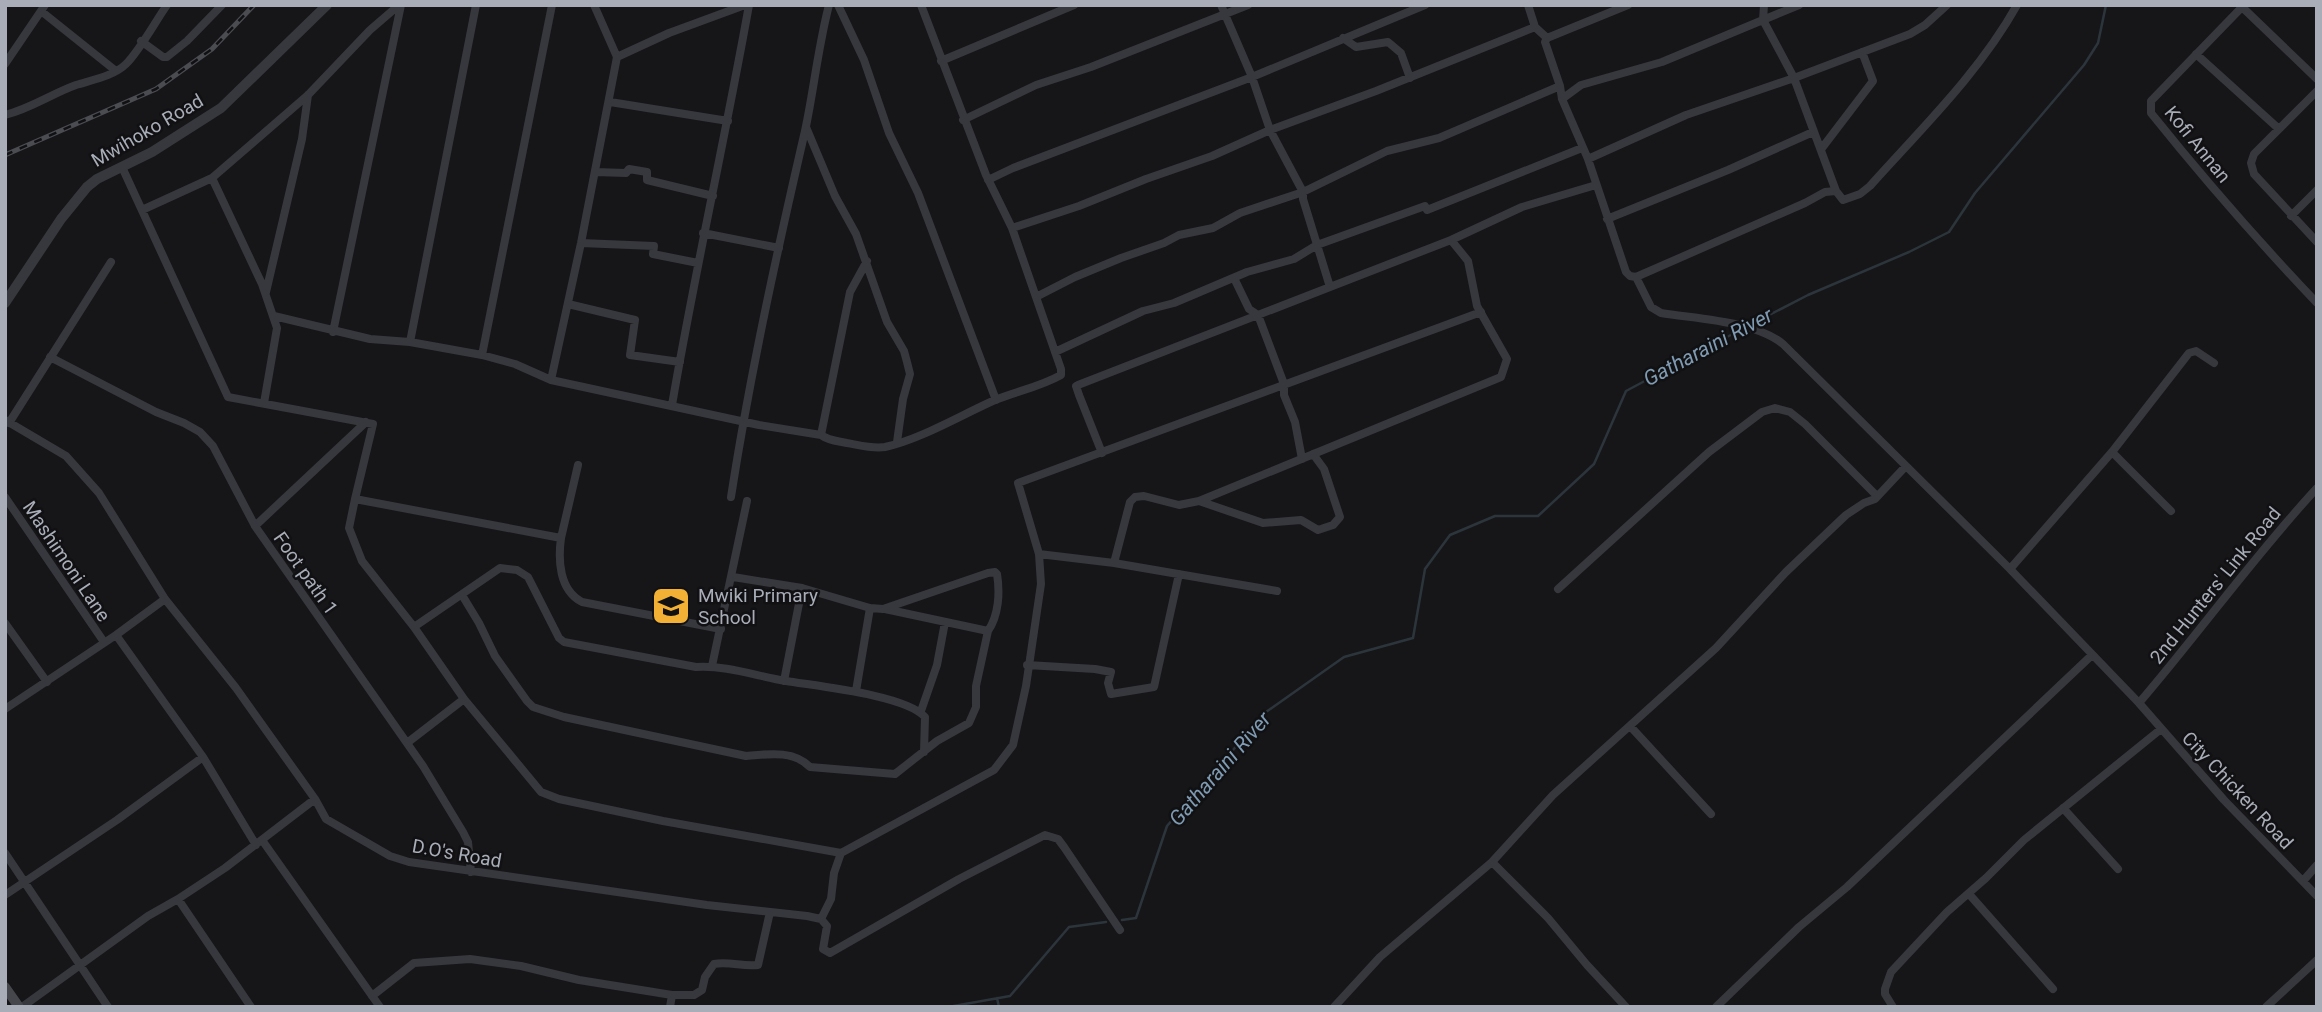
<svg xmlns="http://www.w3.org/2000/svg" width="2322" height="1012" font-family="Roboto,sans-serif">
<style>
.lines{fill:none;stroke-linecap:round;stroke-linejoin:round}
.stream{stroke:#2c353c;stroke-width:2.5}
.minor{stroke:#37383d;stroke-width:8}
.tertiary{stroke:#37383d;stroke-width:10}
.secondary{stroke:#45474d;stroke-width:10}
.rail-casing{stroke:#4a4c52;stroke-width:5}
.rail{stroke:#111113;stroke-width:2.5;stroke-dasharray:8;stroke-linecap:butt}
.labels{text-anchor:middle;stroke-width:5;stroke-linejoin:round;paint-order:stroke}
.street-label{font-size:19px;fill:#a8adb8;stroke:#111113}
.poi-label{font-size:19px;fill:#a8adb8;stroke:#111113;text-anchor:start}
.water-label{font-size:21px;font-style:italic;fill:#7f9bb3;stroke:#111113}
</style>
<rect width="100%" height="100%" fill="#161618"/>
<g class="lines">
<!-- stream -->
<path class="stream" d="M1748,326L1808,295L1909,252L1949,232L1975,193L2084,65L2098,43L2106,5
M1122,920L1136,918L1167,826L1266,712L1344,657L1413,638L1425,569L1450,535L1495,516H1538L1594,464L1626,391L1742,329
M997,998L999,1007
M948,1007L1010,996L1069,927L1106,922"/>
<!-- minor -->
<path class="minor" d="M594,5L617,57
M838,5L864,60L889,133L918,193L996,400
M1528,5L1535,27L1547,38L1545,42L1560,86L1562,99L1588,159L1626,272L1630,276L1636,277L1805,203L1825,192L1836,191L1843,200L1860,194L1870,186C1921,129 1979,73 2017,5
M1764,5L1763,20L1794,78L1836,191
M2244,5L2151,101V113C2204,179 2259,242 2317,303
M2242,7L2317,79
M41,11L116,71
M1343,38L1356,47L1388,42L1401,53L1410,78
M1547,38L1628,5
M141,41L163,57H167L187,41L222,5
M2196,54L2279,129
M941,61L1074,5
M5,64L45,5
M2317,91L2254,154L2251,163L2254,174L2317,242
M1562,99L1581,85L1662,62L1799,5
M610,102L728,121
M5,115C32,108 51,94 76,85C92,80 114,76 126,64C140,50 155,22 167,5
M963,120L1036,85L1091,67L1248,5
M806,127L835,196L856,234L887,322L904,351L907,362L910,374L903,399L897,442
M1822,148L1873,81L1862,52
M1588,159L1686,115L1794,78L1910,34L1925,25L1947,5
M122,167L228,397L373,424L355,499
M595,172L626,173L629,169L647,172V180L713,196
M212,178L262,284L277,328L264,403
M988,180L1013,168L1252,77L1425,5
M142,210L212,178L308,95L370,30L399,5
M2291,216L2317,190
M1607,219L1728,170L1813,132
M1012,228L1079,206L1146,179L1212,156L1270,130L1376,91L1535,27
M703,233L779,248
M581,243L654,246L653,254L698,263
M1636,277L1651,307L1661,313C1697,319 1755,321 1783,344L2010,569L2139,703L2224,800L2317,896
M1234,278L1249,309L1258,315L1284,384V395L1295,422L1302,459
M1330,287L1451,240L1522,207L1596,185
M266,292L302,139L308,95
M1036,297L1075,277L1121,258L1164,243L1179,235L1213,228L1240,213L1303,192L1387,151L1439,138L1560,86
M568,304L635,320L630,355L680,362
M274,316L370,339L410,342L482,355L515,364L551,380L759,425L821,435C829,441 838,441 847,443C859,445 872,449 885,447C921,439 961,415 995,400C1017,391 1040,387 1061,375V369L1012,228L986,175L921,5
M333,332L401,5
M410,342L476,5
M1055,352L1143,311L1174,303L1247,272L1294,259L1317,245L1425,206L1427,210L1582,148
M482,355L552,5
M50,357L156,412L184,423L200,432L213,446L255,526L423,766L463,832L468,842L471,872
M551,380L581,243L617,57L669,33L745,5
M672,405C695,271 725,139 749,5
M5,420L66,456L99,493L165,599L236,688L315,799L326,819L390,856L409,862L707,905L807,916L821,919L827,926L823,949L830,953L959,879L1045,835L1058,839L1064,847L1120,930
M9,423L111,262
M821,435L850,292L867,261
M2112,452L2171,511
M1102,453L1079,395L1076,386L1078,385L1330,287L1303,199V192L1270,130L1252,77L1221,5
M5,497L104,642
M731,497C750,374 777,252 805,131C814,89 818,47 829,5
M1199,501L1263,523L1301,520L1318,530L1333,525L1340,517L1324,469L1313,454
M255,526L366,422
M561,538L578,465
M1039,554L1114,563L1130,502L1135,497L1144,496L1179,505L1199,501L1501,377L1507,359L1477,306L1468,261L1451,240
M1114,563L1277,591
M2010,569L2112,452L2189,353L2196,351L2214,363
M1558,589L1709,452L1762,412L1775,408L1790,412L1805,424L1877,496
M462,595L479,623L495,656L527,701L533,707L564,717L746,756C768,754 794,750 810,767L895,774L937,741L969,723L976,707V686L988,631C999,615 1000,592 997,574L995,572L988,573L883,609L870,608L802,588L733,577
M885,609L988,631
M5,623L47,682
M414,627L500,568L517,570L528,577L559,638L564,642L696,667C726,665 756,676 786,681C816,686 906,695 925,717L924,752
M721,629L582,602C559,590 558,560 561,538L355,499L349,528L362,561L414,627L464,699L541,792L559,799L663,821L841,853
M116,635L203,757L256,845
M1027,665L1095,669L1111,672L1108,683L1111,694L1154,687L1179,574
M712,666L747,501
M784,681L802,588
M856,691L870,608
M2139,703C2200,632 2254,556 2317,488
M5,709L116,635L165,599
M921,711L937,665L945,622
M1630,726L1711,814
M407,743L464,699
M2063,808L2118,869
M262,840L380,1007
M5,853L108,1007
M1492,862L1553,795L1716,648L1786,572L1846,515L1864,503L1875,499L1905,467
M2303,881L2317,865
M1969,894L2053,989
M5,895L117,820L203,757
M178,899L251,1007
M821,919L831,899L834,873L841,853L994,770L1013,745L1026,686L1041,584L1039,554L1018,483L1481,312
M372,996L414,963L470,959L521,966L579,980L672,995H694L702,990L705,977L714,964C729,961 743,967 758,965L770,912
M22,1007L148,916L178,899L225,868L315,799
M670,1007L672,995
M1334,1007L1380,957L1492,862L1548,918L1587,965L1626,1007
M1716,1007L1799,927L1847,887L2092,655
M1893,1007L1885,994V989L1891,972L1947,912L1986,878L2024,840L2161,729
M2266,1007L2317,960"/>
<!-- tertiary -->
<path class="tertiary" d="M5,303L61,219L87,187L97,179L152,152L221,108L327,5"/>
<!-- secondary -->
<path class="secondary" d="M5,987L19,1007"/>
<defs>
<path id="rail" d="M5,155L156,89L212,49L254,5"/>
</defs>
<!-- rail casing -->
<use href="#rail" class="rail-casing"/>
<!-- rail -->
<use href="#rail" class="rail"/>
</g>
<!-- icons -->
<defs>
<symbol id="school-square" viewBox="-11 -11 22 22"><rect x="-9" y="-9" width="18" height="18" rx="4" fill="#f2b134" stroke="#111113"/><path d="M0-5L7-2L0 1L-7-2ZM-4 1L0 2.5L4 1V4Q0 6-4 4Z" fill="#111"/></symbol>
</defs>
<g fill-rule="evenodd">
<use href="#school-square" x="649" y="584" width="44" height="44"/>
</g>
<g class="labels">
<!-- street labels -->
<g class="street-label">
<text transform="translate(147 130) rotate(-30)" y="7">Mwihoko Road</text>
<text transform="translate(2198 144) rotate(51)" y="7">Kofi Annan</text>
<text transform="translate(67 561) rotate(56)" y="7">Mashimoni Lane</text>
<text transform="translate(306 573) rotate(55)" y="7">Foot path 1</text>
<text transform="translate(2215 585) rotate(-51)" y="7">2nd Hunters' Link Road</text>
<text transform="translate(2238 790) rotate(47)" y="7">City Chicken Road</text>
<text transform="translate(457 853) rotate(10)" y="7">D.O's Road</text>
</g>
<!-- poi labels -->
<g class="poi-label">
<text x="698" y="602">Mwiki Primary<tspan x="698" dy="22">School</tspan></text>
</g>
<!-- water labels -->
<g class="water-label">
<text transform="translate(1708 347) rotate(-28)" y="7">Gatharaini River</text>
<text transform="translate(1220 769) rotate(-49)" y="7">Gatharaini River</text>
</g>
</g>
<!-- border -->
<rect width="2322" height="1012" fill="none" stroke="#a8adb8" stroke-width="14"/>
</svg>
